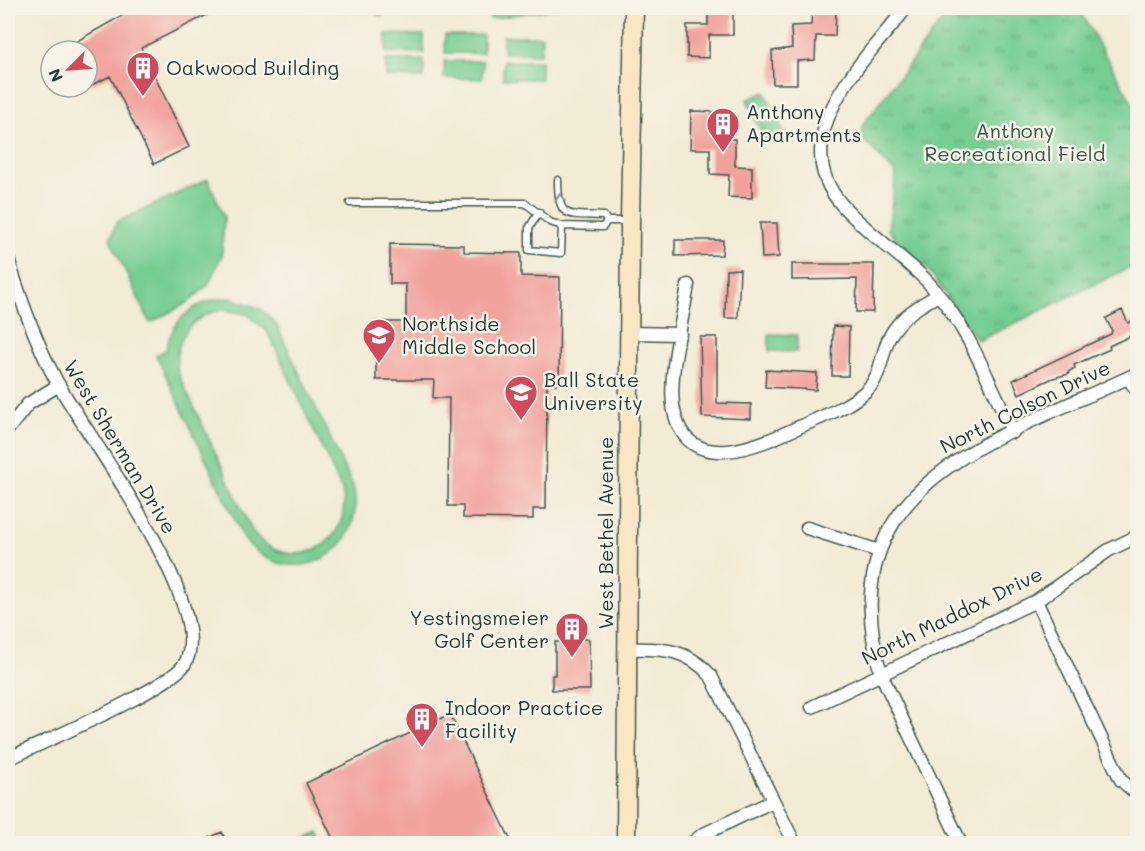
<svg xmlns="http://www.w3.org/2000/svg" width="1145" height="851" font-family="Mali,sans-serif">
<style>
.grass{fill:url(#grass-tufts);stroke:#4a8664;stroke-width:1.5}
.pitch{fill:#76ce93;stroke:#4a8664;stroke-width:1.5;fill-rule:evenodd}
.building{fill:#f2a29d}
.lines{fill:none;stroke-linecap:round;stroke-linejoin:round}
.lane-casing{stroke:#3f574c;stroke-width:9}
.street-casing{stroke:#3f574c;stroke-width:15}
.secondary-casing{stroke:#3f574c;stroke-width:21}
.lane{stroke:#fff;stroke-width:6}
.street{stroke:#fff;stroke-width:12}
.secondary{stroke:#f9e7c3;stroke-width:18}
.oneway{stroke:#8f9e9a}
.labels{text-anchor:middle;stroke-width:5;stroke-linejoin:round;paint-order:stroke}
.poi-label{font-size:20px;fill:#1f3d34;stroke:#f7f3e8;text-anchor:start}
.park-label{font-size:20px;fill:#305a47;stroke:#f7f3e8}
.street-label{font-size:20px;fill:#1f3d34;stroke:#f7f3e8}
</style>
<defs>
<pattern id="grass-tufts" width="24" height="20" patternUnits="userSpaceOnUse" patternTransform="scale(1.5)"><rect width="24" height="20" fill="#76ce93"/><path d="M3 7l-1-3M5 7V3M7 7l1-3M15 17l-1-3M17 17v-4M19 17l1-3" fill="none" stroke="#60a879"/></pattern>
</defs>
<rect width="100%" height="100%" fill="#f7f3e8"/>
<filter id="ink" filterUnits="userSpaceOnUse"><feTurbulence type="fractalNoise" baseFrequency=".0167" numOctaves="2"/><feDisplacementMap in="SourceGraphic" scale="12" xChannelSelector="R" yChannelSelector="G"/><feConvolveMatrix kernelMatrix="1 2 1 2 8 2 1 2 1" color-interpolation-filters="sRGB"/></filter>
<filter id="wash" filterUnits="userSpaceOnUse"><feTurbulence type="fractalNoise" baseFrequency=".008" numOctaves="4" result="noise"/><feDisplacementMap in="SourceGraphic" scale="24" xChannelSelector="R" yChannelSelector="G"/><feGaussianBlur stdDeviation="1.35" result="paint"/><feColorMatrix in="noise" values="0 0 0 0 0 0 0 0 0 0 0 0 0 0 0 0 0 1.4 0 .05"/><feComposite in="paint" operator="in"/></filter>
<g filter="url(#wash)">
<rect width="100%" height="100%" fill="#f2ebd5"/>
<!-- grass -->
<path class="grass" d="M958,8H1078L1137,111V264L978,341L930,272L888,230L896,174L862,138V126L948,13Z
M765,92L785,135L766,143L747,100Z"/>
<!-- pitch -->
<path class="pitch" d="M366,8H365H400L380,16Z
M487,8H559L490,19Z
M386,34L424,35V53L386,52Z
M445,35H483V53H445Z
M503,36H542L541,54L503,53Z
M386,60H424V78L386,77Z
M444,61H483L482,79L444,78Z
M503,61H541V79H503Z
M208,179L224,216L222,255L208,285L189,302L150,323L110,239L117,222Z
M231,298L261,309L276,324L353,486C369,556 289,594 244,539L156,355L166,350C172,317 198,299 231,298ZM222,310L247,314L267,331L342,490C355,546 290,577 253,533L178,373C172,341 190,316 222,310Z
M769,334L797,335V352L769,351Z
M319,832L324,843H295Z"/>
<g id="blocks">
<!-- building -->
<path class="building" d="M135,8H206L209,14L141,48L189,147L154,164L110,76L92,85L87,75V51H81L77,41Z
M708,8H733V35H709V58L687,57V25H708Z
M812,8H836L835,36H816L815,60L797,61V84H773L772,51L792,48L791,26L811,25Z
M691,111L720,112L719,139H735V166L752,167V198L728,197L729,175L710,174V149H690Z
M760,223H777L779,257L762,258Z
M675,240H723L722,255L675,256Z
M390,244L464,245V252L521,253V276L560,277L559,384H547L546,509H533V519L463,518V506H448L449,398H433L434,380H376V322H406V284H390Z
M792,264H874L873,312H856L857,279L792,280Z
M740,269L738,318H725L726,270Z
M1122,310L1128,323L1137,319V333L1109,346L1110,349L1074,365L1075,368L1068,372L1069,374L1053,378L1019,394L1013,380L1111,334L1112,331L1106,318Z
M833,326L849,327L848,376H832Z
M700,337H717V403L751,404V419L702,417Z
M766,370L817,373L816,390L765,387Z
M570,639H589L590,690H552V675H555V642L570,641Z
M450,714L512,843H335L306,783Z
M222,832L227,843H198Z"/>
</g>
</g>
<g filter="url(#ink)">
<use href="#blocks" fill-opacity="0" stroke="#3f574c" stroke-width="1.5"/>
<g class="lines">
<defs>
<path id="lane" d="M558,180C558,221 568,214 604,216L607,221H629
M350,203H525L550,222L562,226L603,227L607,221
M539,212L529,228V250L561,253L562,226"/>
<path id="street" d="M906,8C865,60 782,136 842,205C867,233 900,254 927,281C967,324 988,380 1013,432
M8,259C21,301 36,343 57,382C85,433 220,611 184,665C166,690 42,742 8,759
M688,285C683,319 667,378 674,411C688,478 760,445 799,427C822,417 849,407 867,390C882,375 881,353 890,336C901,316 919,306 938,295
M629,333L680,334
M1128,378L1138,392
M8,429L28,404L59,385
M807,528L879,551
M1036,601L1121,780L1138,795
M629,649C662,648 688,649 711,676L795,844
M812,707L1036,601L1109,550L1138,536
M691,844L702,835L773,801
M961,844L881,674C826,479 1001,439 1138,373"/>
<path id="secondary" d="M626,844L630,221L634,8"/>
</defs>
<!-- lane casing -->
<use href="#lane" class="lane-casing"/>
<!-- street casing -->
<use href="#street" class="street-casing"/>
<!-- secondary casing -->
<use href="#secondary" class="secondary-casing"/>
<!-- lane -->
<use href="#lane" class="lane"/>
<!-- street -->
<use href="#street" class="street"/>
<!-- secondary -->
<use href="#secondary" class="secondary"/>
</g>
<!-- one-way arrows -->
<defs><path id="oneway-chevron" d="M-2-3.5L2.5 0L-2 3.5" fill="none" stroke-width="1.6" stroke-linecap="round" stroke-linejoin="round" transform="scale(1.5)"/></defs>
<use class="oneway" href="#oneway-chevron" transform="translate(560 198) rotate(-99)"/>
</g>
<!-- icons -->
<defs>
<symbol id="building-pin" viewBox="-11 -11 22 30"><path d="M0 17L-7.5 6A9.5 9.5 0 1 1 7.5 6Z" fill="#d1495b" stroke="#f7f3e8"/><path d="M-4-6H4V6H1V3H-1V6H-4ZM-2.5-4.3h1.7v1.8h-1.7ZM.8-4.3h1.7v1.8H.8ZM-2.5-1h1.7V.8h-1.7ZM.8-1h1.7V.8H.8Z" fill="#fff"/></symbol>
<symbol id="school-pin" viewBox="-11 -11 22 30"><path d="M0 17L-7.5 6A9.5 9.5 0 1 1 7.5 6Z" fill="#d1495b" stroke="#f7f3e8"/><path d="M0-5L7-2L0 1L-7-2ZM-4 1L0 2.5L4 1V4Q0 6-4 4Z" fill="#fff"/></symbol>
<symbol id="university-pin" viewBox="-11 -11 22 30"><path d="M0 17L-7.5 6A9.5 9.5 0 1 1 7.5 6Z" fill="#d1495b" stroke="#f7f3e8"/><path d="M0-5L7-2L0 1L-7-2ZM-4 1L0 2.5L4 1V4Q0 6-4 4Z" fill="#fff"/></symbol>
</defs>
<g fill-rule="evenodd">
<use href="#building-pin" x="124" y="49" width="38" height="52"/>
<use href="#building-pin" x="704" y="105" width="38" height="52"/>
<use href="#school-pin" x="360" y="316" width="38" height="52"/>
<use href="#university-pin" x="502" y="373" width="38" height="52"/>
<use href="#building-pin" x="553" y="610" width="38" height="52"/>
<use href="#building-pin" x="403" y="700" width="38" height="52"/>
</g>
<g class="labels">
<!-- poi labels -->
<g class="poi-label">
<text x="166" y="75">Oakwood Building</text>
<text x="746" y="119">Anthony<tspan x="746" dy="23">Apartments</tspan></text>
<text x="402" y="331">Northside<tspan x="402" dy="23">Middle School</tspan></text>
<text x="544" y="387">Ball State<tspan x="544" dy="23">University</tspan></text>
<text x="549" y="625" text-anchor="end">Yestingsmeier<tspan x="549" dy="23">Golf Center</tspan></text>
<text x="445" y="715">Indoor Practice<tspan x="445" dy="23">Facility</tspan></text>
</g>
<!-- park labels -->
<g class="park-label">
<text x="1015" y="138">Anthony<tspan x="1015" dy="23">Recreational Field</tspan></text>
</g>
<!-- street labels -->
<g class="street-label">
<text transform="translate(1025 407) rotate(-26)" y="7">North Colson Drive</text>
<text transform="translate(120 447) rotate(59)" y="7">West Sherman Drive</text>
<text transform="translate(606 533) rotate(-90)" y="7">West Bethel Avenue</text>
<text transform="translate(952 616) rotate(-26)" y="7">North Maddox Drive</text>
</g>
</g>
<!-- margin -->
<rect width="1145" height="851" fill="none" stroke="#f7f3e8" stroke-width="30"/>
<!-- north arrow -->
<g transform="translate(69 69) rotate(245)"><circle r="28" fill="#f7f3e8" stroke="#a1aaa0" stroke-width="1.5"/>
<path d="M0-4.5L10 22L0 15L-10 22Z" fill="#d1495b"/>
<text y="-9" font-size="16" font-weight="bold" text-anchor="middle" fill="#1f3d34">N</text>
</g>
</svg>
